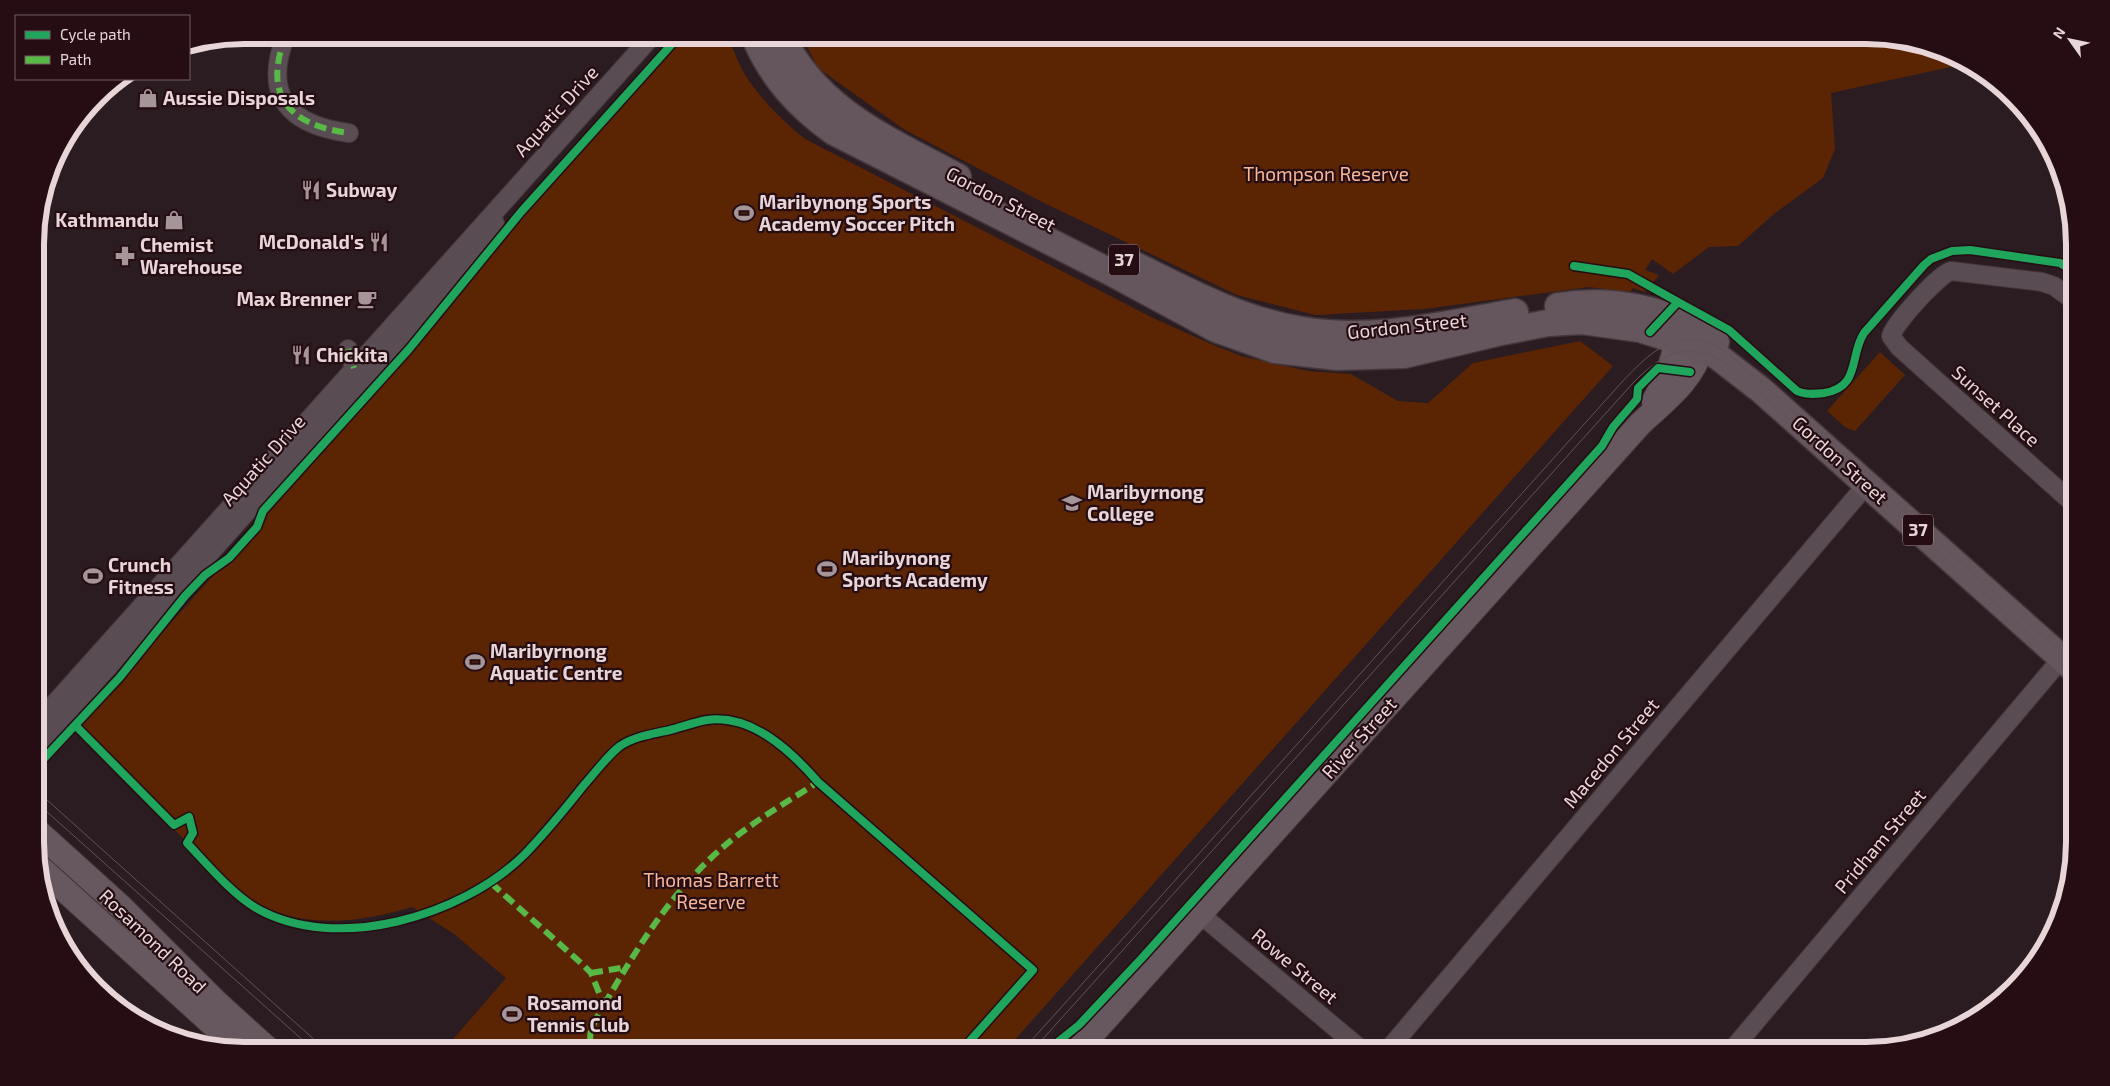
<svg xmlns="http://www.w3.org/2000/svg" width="2110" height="1086" font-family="'Exo 2',sans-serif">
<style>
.green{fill:#5b2504}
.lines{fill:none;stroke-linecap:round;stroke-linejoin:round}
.street-casing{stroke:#44373b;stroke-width:20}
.secondary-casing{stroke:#44373b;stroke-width:26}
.primary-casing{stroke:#44373b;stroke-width:29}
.street{stroke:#594d53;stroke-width:18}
.secondary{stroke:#66585e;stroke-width:24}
.primary{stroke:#65555c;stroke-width:26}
.tram{stroke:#605458;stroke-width:1}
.quiet{stroke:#58b947;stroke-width:6;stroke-dasharray:12 6;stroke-linecap:butt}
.cycleway-casing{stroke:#250d13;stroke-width:11}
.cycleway{stroke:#20a55d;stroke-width:8}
.labels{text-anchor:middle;stroke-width:4.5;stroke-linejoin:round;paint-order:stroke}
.shield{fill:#250d13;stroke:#ad999d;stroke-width:1}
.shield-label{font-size:18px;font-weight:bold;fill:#e7d5d8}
.poi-label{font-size:19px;font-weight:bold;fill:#e7d5d8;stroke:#250d13;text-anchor:start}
.street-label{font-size:19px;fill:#e7d5d8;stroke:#250d13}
.park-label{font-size:19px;fill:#f8b798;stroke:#250d13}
.rim{fill:none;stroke:#e7d5d8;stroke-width:6}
</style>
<rect width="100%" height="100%" fill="#2a1c20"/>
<!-- green -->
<path class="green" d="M685,35L725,37C735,48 737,62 745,75C761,99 782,121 805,139L1153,318L1211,344L1241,356L1272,363L1308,371L1351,374L1398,401L1428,403L1473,363L1580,341L1613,366L1005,1051H443L506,978L454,934L412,907C363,922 304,930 257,903C224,884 198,854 172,827C140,795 108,762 76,730L443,316L519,219Z
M801,35H1867L1959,57L1969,63L1831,93L1835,149L1823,178L1774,214L1738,246L1709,247L1673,274L1652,259L1645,270L1659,275L1645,292L1633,288L1630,292L1588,287L1425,309L1315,315L1237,295L1044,203L905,130L818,68Z
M1880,352L1905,375L1855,431L1845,427L1827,411Z"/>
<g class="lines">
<defs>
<path id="street" d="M286,35C262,96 289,125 349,133
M2073,300L2054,286L2042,282L1951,271C1939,274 1894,324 1891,336L1899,347L2074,504
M348,349L354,368
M37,723L653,35
M37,747L399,341L469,260L495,223
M1200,914L1363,1051
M1387,1051L1867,484
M1731,1051L2062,658"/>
<path id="secondary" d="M1654,401L1667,376L1674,353L1682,341
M37,831L121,907L216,1002L270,1051
M37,865L242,1051
M1077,1051L1640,424C1662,403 1694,380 1701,348"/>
<path id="primary" d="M754,35C771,77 798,106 834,132L1114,274L1216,329L1275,350L1337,357L1404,355L1501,332L1548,323L1582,321L1640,329L1704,349L1717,356L1761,390L2075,670
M781,35C817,111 888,139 958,177
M1129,262C1184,289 1241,321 1303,330C1373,342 1446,324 1515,312
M1558,306C1613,298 1671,308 1716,342"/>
</defs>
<!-- street casing -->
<use href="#street" class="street-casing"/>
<!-- secondary casing -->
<use href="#secondary" class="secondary-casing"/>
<!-- primary casing -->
<use href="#primary" class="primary-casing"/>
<!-- street -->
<use href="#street" class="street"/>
<!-- secondary -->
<use href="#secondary" class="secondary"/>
<!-- primary -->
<use href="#primary" class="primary"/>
<!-- tram -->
<path class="tram" d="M37,791L327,1051
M37,803L315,1051
M1022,1051L1621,383C1653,349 1682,321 1729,354L2074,664
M1032,1051L1633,383C1664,351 1693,338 1732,368L2075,675"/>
<!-- quiet -->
<path class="quiet" d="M286,35C262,96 289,125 349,133
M348,349L354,368
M491,883L581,963L591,973L604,1005C596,1020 583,1036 595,1051
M591,973L626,967
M604,1005C641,941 679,880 738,835C764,815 792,799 818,782"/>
<defs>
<path id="cycleway" d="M1574,266L1628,274L1678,302
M1650,332L1678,302L1729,330L1797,391C1805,395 1815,394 1824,393C1861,387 1849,356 1864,333L1924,265L1931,259L1952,251L1970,250L2060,263L2073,271
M75,725L174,825L189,817L193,833L187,843C206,863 233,895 256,908C336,954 463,916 525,854C546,832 565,809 584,785C596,772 606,757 620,746C635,736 653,734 670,730C682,727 695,722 707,720C752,714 791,751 818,782L1033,970L961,1051
M37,766L120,677L185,596L205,575L229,558L257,527L263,511L409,349L521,212L680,35
M1054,1051L1059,1041L1079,1025L1142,958L1602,446L1613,427L1637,399L1638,388L1658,368L1690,372"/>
</defs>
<!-- cycleway casing -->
<use href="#cycleway" class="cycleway-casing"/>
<!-- cycleway -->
<use href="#cycleway" class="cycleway"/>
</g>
<!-- icons -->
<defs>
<symbol id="shop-bare" viewBox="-9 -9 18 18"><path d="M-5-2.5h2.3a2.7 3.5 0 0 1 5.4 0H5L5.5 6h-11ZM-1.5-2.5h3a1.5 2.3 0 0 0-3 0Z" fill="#a59498" stroke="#250d13" stroke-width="2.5" paint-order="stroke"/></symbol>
<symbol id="restaurant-bare" viewBox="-9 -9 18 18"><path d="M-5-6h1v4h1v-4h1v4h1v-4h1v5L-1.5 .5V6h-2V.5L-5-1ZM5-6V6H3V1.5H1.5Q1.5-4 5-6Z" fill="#a59498" stroke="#250d13" stroke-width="2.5" paint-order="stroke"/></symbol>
<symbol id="stadium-bare" viewBox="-9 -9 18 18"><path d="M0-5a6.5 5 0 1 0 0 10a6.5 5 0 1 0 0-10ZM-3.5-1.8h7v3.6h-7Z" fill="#a59498" stroke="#250d13" stroke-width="2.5" paint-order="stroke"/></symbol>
<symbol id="pharmacy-bare" viewBox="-9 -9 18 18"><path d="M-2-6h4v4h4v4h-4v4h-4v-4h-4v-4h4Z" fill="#a59498" stroke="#250d13" stroke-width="2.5" paint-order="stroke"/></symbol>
<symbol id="cafe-bare" viewBox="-9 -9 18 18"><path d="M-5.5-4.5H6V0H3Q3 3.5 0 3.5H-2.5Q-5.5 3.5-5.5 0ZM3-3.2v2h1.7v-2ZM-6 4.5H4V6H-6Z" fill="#a59498" stroke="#250d13" stroke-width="2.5" paint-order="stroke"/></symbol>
<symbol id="school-bare" viewBox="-9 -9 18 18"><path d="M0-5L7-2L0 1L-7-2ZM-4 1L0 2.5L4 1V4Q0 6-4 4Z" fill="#a59498" stroke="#250d13" stroke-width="2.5" paint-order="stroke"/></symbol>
</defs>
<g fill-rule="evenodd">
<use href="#shop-bare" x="134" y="84" width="28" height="28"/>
<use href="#restaurant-bare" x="297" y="176" width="28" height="28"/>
<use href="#stadium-bare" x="730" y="199" width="28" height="28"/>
<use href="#shop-bare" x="160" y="206" width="28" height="28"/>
<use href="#restaurant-bare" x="365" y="228" width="28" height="28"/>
<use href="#pharmacy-bare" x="111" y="242" width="28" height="28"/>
<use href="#cafe-bare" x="353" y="285" width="28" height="28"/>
<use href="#restaurant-bare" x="287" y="341" width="28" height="28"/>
<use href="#school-bare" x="1058" y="489" width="28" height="28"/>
<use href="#stadium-bare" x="813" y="555" width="28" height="28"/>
<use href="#stadium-bare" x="79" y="562" width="28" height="28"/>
<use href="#stadium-bare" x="461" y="648" width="28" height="28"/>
<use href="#stadium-bare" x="498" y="1000" width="28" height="28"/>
</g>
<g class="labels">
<!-- shield labels -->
<g class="shield">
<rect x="1109" y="244.5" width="30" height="31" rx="4"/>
<rect x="1903" y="514.5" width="30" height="31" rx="4"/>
</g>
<g class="shield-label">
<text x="1124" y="266">37</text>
<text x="1918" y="536">37</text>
</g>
<!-- poi labels -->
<g class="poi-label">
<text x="163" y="105">Aussie Disposals</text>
<text x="326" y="197">Subway</text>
<text x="759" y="209">Maribynong Sports<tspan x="759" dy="22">Academy Soccer Pitch</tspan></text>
<text x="159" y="227" text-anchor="end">Kathmandu</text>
<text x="364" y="249" text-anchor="end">McDonald's</text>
<text x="140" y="252">Chemist<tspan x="140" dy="22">Warehouse</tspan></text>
<text x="352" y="306" text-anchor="end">Max Brenner</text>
<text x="316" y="362">Chickita</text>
<text x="1087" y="499">Maribyrnong<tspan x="1087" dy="22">College</tspan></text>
<text x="842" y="565">Maribynong<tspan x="842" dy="22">Sports Academy</tspan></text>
<text x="108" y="572">Crunch<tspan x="108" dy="22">Fitness</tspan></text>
<text x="490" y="658">Maribyrnong<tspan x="490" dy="22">Aquatic Centre</tspan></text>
<text x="527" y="1010">Rosamond<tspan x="527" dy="22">Tennis Club</tspan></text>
</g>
<!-- street labels -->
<g class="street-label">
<text transform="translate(556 111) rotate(-48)" y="7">Aquatic Drive</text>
<text transform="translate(1001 199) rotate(27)" y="7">Gordon Street</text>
<text transform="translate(1407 326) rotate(-6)" y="7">Gordon Street</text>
<text transform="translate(1996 406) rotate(42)" y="7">Sunset Place</text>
<text transform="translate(263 460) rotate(-48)" y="7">Aquatic Drive</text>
<text transform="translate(1840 460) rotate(42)" y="7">Gordon Street</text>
<text transform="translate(1359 738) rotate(-48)" y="7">River Street</text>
<text transform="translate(1611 753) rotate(-50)" y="7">Macedon Street</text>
<text transform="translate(1880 841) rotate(-50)" y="7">Pridham Street</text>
<text transform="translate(153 941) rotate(44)" y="7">Rosamond Road</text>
<text transform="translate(1295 966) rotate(40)" y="7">Rowe Street</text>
</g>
<!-- park labels -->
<g class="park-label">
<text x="1326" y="181">Thompson Reserve</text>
<text x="711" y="887">Thomas Barrett<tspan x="711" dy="22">Reserve</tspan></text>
</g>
</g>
<!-- crop -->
<path d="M0 0H2110V1086H0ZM244 44H1866A200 200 0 0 1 2066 244V842A200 200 0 0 1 1866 1042H244A200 200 0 0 1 44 842V244A200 200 0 0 1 244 44Z" fill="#250d13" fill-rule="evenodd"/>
<path class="rim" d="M244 44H1866A200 200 0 0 1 2066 244V842A200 200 0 0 1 1866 1042H244A200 200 0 0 1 44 842V244A200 200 0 0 1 244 44Z"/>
<!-- legend -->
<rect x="15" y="15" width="175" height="65" fill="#250d13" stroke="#735d62"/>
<rect x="25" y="31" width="25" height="8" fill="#20a55d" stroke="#735d62"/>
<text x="60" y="40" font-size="15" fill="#e7d5d8">Cycle path</text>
<rect x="25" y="56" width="25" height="8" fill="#58b947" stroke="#735d62"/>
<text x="60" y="65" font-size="15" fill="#e7d5d8">Path</text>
<!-- north arrow -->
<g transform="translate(2070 40) rotate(303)" stroke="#250d13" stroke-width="4" paint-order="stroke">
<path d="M0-4L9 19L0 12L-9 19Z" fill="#e7d5d8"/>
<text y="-8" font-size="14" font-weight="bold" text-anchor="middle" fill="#e7d5d8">N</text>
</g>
</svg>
